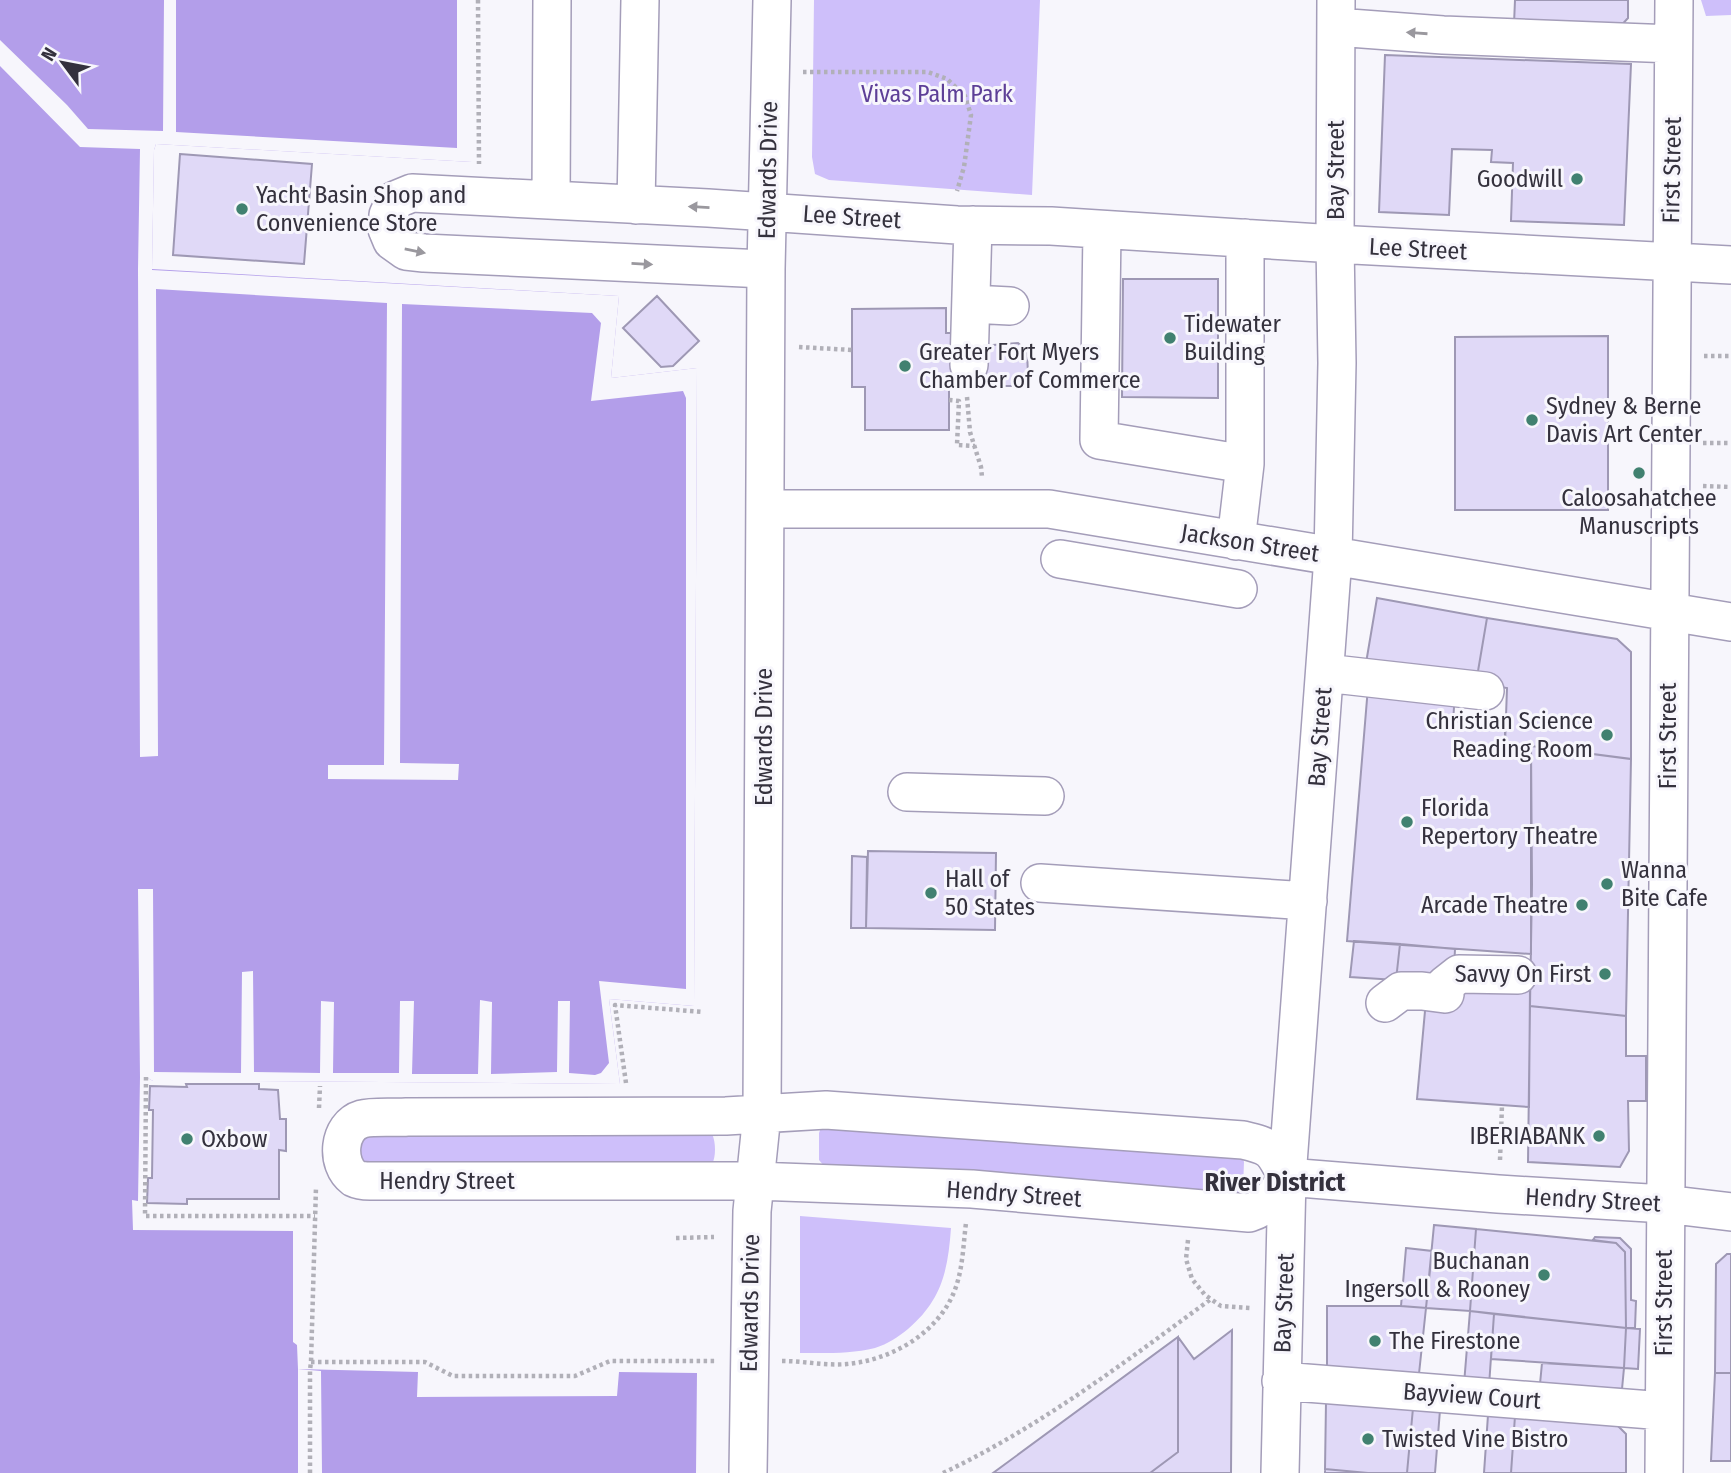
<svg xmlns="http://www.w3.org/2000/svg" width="1731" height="1473" font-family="'Fira Sans Condensed',sans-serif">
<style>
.green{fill:#cebffa}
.water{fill:#b39eea}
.pier{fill:#f7f6fc}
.building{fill:#e0d9f7;stroke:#9e98b4;stroke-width:2}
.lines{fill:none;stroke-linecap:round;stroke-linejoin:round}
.minor-casing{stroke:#a49db9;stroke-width:40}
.path{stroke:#b1b0b8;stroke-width:4.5;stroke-dasharray:3.5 3.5;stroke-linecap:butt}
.minor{stroke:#fff;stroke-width:37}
.oneway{fill:#9a989e}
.poi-dot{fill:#418170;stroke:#f7f6fc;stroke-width:2.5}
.labels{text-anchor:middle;stroke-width:6;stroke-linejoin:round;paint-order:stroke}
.park-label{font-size:24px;fill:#5d3f97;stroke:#f7f6fc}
.street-label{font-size:24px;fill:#34313d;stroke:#f7f6fc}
.poi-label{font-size:24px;fill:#34313d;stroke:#f7f6fc;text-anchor:start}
.neighbourhood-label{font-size:26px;font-weight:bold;fill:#34313d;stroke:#f7f6fc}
</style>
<rect width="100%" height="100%" fill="#f7f6fc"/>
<!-- green -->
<path class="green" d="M814,0H1040L1032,195L829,180L815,174L812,157Z
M1701,0H1731V15L1706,16Z
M822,1125L1242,1156L1244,1162L1243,1188L1235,1197L825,1167L819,1160V1133Z
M712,1134C716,1142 716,1157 712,1164L362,1166L359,1150L365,1135Z
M800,1216L951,1228C948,1270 942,1300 908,1329C898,1337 888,1344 875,1348C851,1354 825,1353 800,1353Z"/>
<!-- water -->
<path class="water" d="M0,0H472V162L156,144L154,150L152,269L619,296L611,378L697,368L694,1006L609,999L620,1084L247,1081H153L146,1077H140L138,1201L132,1200L133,1230L293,1231V1342L297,1345L298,1369L418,1372L417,1397L617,1396L619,1372L697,1373L696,1473H0Z"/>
<!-- pier -->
<path class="pier" d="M164,0H176V132L457,148V0H472V162L156,144L154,150L152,270L619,296L611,378L697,368L694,1006L609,999L620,1084L247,1081H153L146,1077H140L138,889H153L154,1072L241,1073L242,972L253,971L254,1072L320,1073L321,1001L334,1002L333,1073H399L400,1001H414L412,1074H478L480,1000L492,1002L491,1074L557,1072L558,1001H570L569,1073L595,1075L601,1073L609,1063L599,981L686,989V398L683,391L591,401L601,323L592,313L402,304L400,763L459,764L458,780L328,779V765H384L387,303L156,289L158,756L140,757L138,269L140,149L80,147L0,66V40L67,105L88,129L163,131Z
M298,1369L321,1371L322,1473H298Z"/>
<!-- building -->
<path class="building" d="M1515,0H1628V18L1618,29L1514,24Z
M1385,55L1631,64L1624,225L1511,221L1513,163L1491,162L1492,150L1452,149L1449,215L1379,212Z
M180,154L312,164L304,264L173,255Z
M1123,279H1218V398L1122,397Z
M657,296L699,341L673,366L661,367L623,328Z
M946,308V333H958L959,383H949V430H865V387H852V309Z
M1608,336V510H1455V337Z
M1018,343L1027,351L1028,375L1017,386H994L985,376L986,353L993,345Z
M1377,598L1487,618L1476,683L1365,669Z
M1487,618L1617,639L1631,652V759L1531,746L1505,744L1507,688L1476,683Z
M1368,687L1455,693L1453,722L1505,721V744L1531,746V954L1347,941Z
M1531,746L1631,759L1626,1016L1530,1006L1532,884Z
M868,851L996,853L995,930L866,928Z
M852,856L867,857L866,928H851Z
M1354,941L1400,944L1396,980L1350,977Z
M1400,944L1455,949L1454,970L1433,984L1396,980Z
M1461,981L1530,986L1529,1107L1417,1099L1426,1000Z
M1530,1006L1626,1016V1056H1646V1101H1628L1629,1151L1620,1167L1528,1162Z
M186,1084H259V1089L278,1090L280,1119H286V1151L279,1150V1199H187V1204L147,1203L148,1178H152L153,1110H149L150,1086L187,1087Z
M1434,1225L1476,1229L1470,1311L1426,1308Z
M1476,1229L1616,1243L1625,1252L1626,1328L1470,1311Z
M1595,1237L1620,1238L1631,1249V1300L1636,1301L1635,1328H1626L1625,1252L1616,1243L1593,1240Z
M1406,1248L1432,1251L1426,1308L1401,1306Z
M1727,1254H1731V1373H1715L1716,1264Z
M1327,1306H1401L1426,1308L1418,1383L1327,1374Z
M1470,1311L1494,1314L1489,1386L1464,1384Z
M1494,1314L1626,1328L1624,1368L1491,1359Z
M1626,1328L1640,1329L1638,1369L1624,1368Z
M1232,1330L1231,1473H993L1178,1337L1194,1359Z
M1178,1337V1452L1150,1473H993Z
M1542,1363L1624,1368L1622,1389L1540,1384Z
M1715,1373H1731V1461H1711Z
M1326,1402L1413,1408L1407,1473H1368L1325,1469Z
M1413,1408L1440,1410L1435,1473H1407Z
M1488,1415L1515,1416L1511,1473H1484Z
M1515,1416L1616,1424L1626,1434V1473H1511Z
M1325,1469L1368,1473H1325Z"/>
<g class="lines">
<defs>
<path id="minor" d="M1336,27L1443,35L1673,44
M551,200L552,0
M636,205L640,0
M1102,230L1099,440L1245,464V238
M766,269L424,253L406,251L392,241L387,229L388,215L395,200L412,193L708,208L957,225L1051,226L1335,244L1731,265
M971,304L1010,306
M969,365L973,225
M765,509H1049L1731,622
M1236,541L1245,464
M1060,559L1238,589
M1325,673L1485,691
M907,792L1045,796
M1040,883L1308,901
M1385,1003L1401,991H1422L1445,994V985L1459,974L1518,975
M826,1110L1243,1140C1273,1147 1273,1150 1287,1177C1276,1195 1270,1206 1249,1213L972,1189L755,1181H370C365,1181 358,1180 354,1178C335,1164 338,1126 362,1119C373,1116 395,1118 407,1117L726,1116Z
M1287,1177L1498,1194L1665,1204L1731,1212
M1281,1381L1664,1411
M748,1473L752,1211L762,1114L766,269L772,0
M1280,1473L1287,1177L1333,557L1337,363L1335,244L1336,0
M1664,1473L1674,0"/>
</defs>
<!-- minor casing -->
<use href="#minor" class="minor-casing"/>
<!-- path -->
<path class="path" d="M478,0L479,164
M803,72H928L947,79L965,96L971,115L964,167L957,191
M799,347L852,350
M1704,356H1731
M967,397L970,432L981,467L982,477
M949,400L959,401L957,445L975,446
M1703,443H1731
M1703,486L1731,487
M146,1077L145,1216H315
M626,1083L615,1005L703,1012
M319,1108L320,1086
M1500,1160L1502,1105
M676,1238L714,1237
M1188,1240L1186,1259L1192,1279L1205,1295L1221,1306L1251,1308
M782,1361C804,1361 826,1366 847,1364C891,1360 937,1334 954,1292C963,1270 963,1246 966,1223
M311,1362H425L453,1376H575L610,1361H717
M310,1473V1370L311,1362L316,1187
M943,1473C1040,1427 1125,1362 1211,1299"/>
<!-- minor -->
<use href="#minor" class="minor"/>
</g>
<!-- one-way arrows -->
<defs><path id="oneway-solid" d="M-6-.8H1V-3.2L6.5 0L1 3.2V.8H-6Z" transform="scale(1.75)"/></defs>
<g class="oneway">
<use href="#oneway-solid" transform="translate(1417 33) rotate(-176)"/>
<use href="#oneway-solid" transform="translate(699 207) rotate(-177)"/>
<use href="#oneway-solid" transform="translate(415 251) rotate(11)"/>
<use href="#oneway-solid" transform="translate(642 264) rotate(3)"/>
</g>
<!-- markers -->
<g class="poi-dot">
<circle cx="1577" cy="179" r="7"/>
<circle cx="242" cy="209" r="7"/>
<circle cx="1170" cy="338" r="7"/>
<circle cx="905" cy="366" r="7"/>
<circle cx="1532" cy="420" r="7"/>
<circle cx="1639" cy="473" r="7"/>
<circle cx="1607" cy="735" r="7"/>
<circle cx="1407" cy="822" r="7"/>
<circle cx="1607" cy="884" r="7"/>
<circle cx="931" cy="893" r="7"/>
<circle cx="1582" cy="905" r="7"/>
<circle cx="1605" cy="974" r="7"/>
<circle cx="1599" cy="1136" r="7"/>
<circle cx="187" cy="1139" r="7"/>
<circle cx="1544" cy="1275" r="7"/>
<circle cx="1375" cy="1341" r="7"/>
<circle cx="1368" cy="1439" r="7"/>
</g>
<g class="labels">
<!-- park labels -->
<g class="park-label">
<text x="937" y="102">Vivas Palm Park</text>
</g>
<!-- street labels -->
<g class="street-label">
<text transform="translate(768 170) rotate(-89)" y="8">Edwards Drive</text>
<text transform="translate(1336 170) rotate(-90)" y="8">Bay Street</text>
<text transform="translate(1672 170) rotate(-89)" y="8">First Street</text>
<text transform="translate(852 217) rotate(4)" y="8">Lee Street</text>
<text transform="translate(1418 249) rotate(3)" y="8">Lee Street</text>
<text transform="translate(1250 543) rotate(9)" y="8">Jackson Street</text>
<text transform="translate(1668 736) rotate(-90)" y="8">First Street</text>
<text transform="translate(764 737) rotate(-90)" y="8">Edwards Drive</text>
<text transform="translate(1320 737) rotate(-86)" y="8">Bay Street</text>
<text x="447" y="1189">Hendry Street</text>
<text transform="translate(1014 1194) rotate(4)" y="8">Hendry Street</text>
<text transform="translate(1593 1200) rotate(3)" y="8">Hendry Street</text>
<text transform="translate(750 1303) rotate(-89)" y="8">Edwards Drive</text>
<text transform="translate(1284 1303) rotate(-88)" y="8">Bay Street</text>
<text transform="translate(1664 1303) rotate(-90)" y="8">First Street</text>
<text transform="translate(1472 1396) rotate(4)" y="8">Bayview Court</text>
</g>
<!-- poi labels -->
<g class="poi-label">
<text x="1563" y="187" text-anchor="end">Goodwill</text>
<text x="256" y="203">Yacht Basin Shop and<tspan x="256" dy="28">Convenience Store</tspan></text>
<text x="1184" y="332">Tidewater<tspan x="1184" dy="28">Building</tspan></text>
<text x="919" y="360">Greater Fort Myers<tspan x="919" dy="28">Chamber of Commerce</tspan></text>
<text x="1546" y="414">Sydney &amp; Berne<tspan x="1546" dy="28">Davis Art Center</tspan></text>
<text x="1639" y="506" text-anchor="middle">Caloosahatchee<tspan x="1639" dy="28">Manuscripts</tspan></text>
<text x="1593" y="729" text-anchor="end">Christian Science<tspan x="1593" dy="28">Reading Room</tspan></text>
<text x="1421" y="816">Florida<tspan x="1421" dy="28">Repertory Theatre</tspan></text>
<text x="1621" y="878">Wanna<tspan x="1621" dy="28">Bite Cafe</tspan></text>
<text x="945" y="887">Hall of<tspan x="945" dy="28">50 States</tspan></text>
<text x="1568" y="913" text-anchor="end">Arcade Theatre</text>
<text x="1591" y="982" text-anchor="end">Savvy On First</text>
<text x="1585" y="1144" text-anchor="end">IBERIABANK</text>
<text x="201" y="1147">Oxbow</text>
<text x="1530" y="1269" text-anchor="end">Buchanan<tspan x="1530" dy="28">Ingersoll &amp; Rooney</tspan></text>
<text x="1389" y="1349">The Firestone</text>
<text x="1382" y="1447">Twisted Vine Bistro</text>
</g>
<!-- neighbourhood labels -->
<g class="neighbourhood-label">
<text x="1275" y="1191">River District</text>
</g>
</g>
<!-- north arrow -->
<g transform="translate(63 63) rotate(302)" stroke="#f7f6fc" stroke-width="5" paint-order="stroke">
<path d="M0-5L12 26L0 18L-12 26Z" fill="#34313d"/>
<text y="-10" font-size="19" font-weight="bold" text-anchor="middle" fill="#34313d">N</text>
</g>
</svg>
